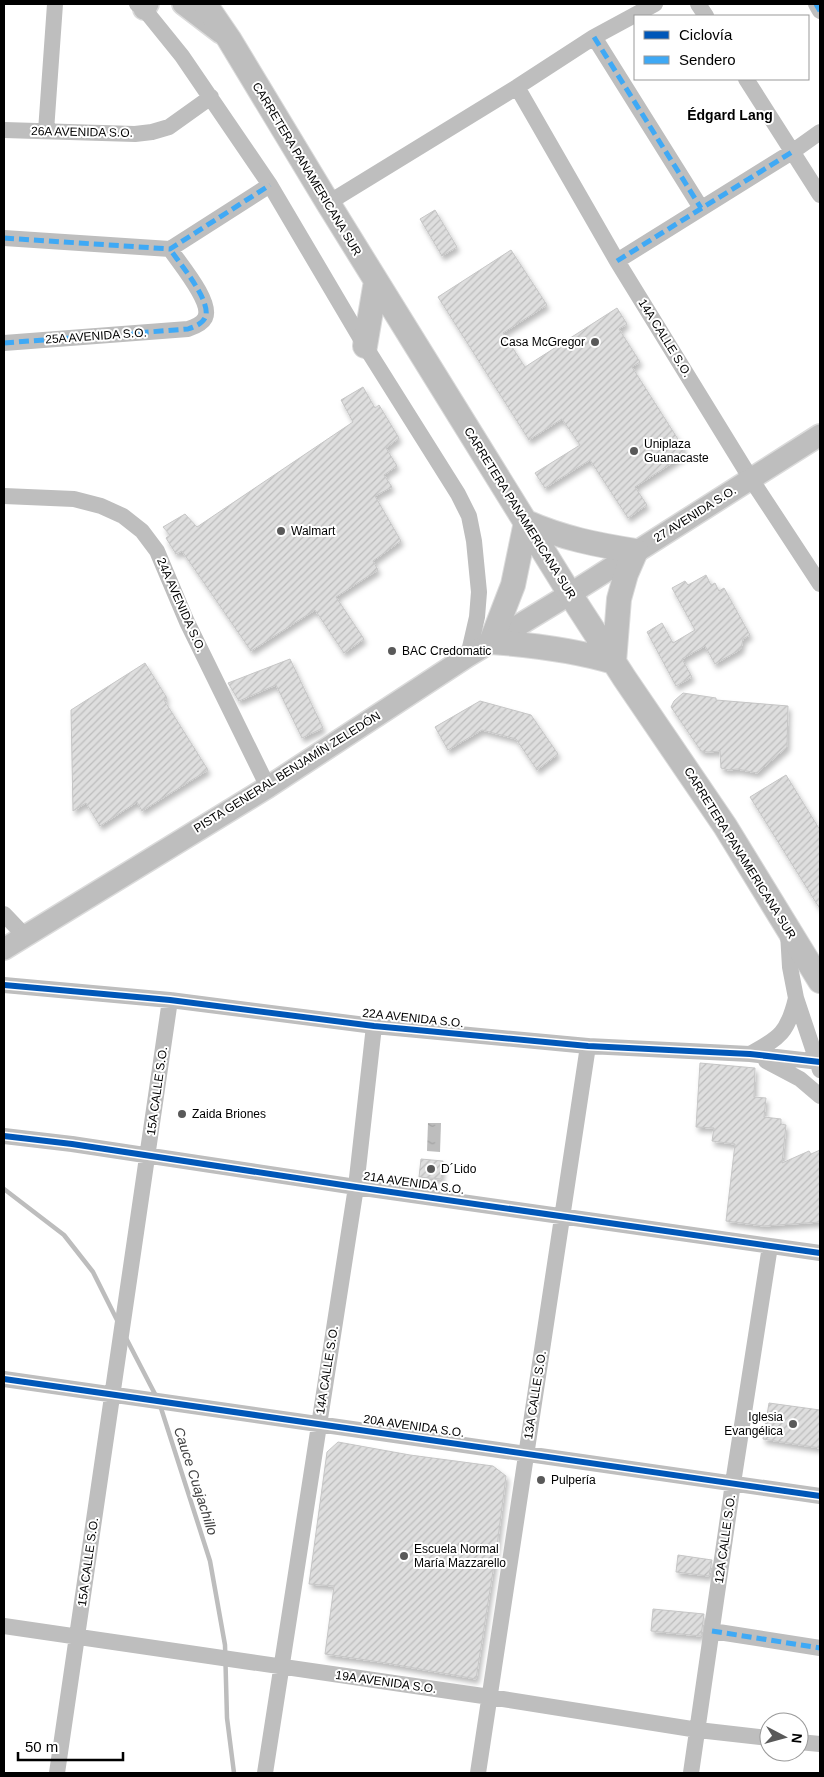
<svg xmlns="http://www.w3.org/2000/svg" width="824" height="1777" font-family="Arial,sans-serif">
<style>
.water{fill:url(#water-ripples)}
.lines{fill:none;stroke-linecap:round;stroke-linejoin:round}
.stream{stroke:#bdbdbd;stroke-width:4.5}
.building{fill:url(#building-hatch);stroke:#c6c6c6;filter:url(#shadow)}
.major-casing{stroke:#dbdbdb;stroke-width:24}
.highway-casing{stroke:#dbdbdb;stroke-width:26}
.minor{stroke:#bebebe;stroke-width:16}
.major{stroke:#bebebe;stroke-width:21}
.highway{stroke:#bebebe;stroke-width:24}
.quiet{stroke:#3fa9f5;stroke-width:5;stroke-dasharray:10 5;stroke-linecap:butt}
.cycleway-casing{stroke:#fff;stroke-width:9}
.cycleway{stroke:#0057b8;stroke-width:6}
.poi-dot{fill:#595959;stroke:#fff;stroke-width:2}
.labels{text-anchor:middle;stroke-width:4;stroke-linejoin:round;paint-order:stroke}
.street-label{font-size:12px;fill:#000;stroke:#fff}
.poi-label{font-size:12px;fill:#000;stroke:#fff;text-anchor:start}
.neighbourhood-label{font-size:14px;font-weight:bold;fill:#000;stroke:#fff}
.water-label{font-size:14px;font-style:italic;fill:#424242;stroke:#fff}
</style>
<defs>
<pattern id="water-ripples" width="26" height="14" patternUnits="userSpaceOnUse" patternTransform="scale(1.25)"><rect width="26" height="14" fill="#bdbdbd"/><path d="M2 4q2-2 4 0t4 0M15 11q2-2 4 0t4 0" fill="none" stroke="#a1a1a1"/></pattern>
<pattern id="building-hatch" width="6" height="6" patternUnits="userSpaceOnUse" patternTransform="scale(1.25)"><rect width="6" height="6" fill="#dedede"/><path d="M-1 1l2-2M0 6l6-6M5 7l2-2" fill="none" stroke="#bdbdbd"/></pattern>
<filter id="shadow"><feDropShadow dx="2.5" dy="4.5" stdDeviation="2.5" flood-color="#0004"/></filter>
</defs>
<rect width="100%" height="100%" fill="#fff"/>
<!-- water -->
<path class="water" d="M428,1123H441L440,1152L427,1151Z"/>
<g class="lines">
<!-- stream -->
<path class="stream" d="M4,1189L64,1235L93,1272L117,1320
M126,1338L156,1396
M160,1405L210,1561L225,1645L227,1718L234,1773"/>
</g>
<!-- building -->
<path class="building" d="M435,210L457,247L442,256L420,219Z
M511,250L547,305L503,333L525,367L617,308L627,324L619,329L640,362L632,367L683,447V456L635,487L647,505L628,518L590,460L545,488L535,473L580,445L562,419L529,440L438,297Z
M363,387L375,408L379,405L399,438L386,448L397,466L384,475L392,487L375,496L401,541L373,561L378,570L336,597L364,639L344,653L315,610L251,651L182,551L176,554L166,538L170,535L163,527L185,514L197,527L353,422L341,400Z
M706,575L711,585L715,583L719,591L724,588L750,635L743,639L741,649L715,664L705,646L682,659L692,677L676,686L647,632L662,623L673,643L695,630L672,588L685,581L688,585Z
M290,659L323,728L302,738L276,685L239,701L228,683Z
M145,663L167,698L164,700L208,770L142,811L137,802L100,826L86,803L73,811L71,710Z
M683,693L716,698V700L788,706L787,747L757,773L737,769L729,770L721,768L720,751L708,752L701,751L671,707L674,701Z
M480,701L531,715L558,754L537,770L516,739L482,730L448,750L435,727Z
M786,775L820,830V909L750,797Z
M700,1063L755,1068L754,1097L766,1098L764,1117L781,1119V1124L786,1125L782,1163L809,1151L811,1154L820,1150V1222L764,1226L726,1221L735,1144L712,1141L714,1128L696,1127Z
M421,1159L443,1161L441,1179L419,1177Z
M769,1403L820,1410V1448L763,1439Z
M338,1442L410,1455L493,1466L506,1476L497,1546L476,1679L380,1662L325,1654L334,1586L309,1584L327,1452Z
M678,1555L712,1560L709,1576L676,1572Z
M653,1609L704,1614L701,1636L651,1631Z"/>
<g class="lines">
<defs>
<path id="major" d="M183,4L221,33
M144,9L148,4
M4,949L268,787L468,656L570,594L820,435"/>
<path id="highway" d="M205,4L229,39L328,203L570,594L625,679L725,826L820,981
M365,346L376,281
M526,522L513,585L491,642C533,645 574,650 614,662
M526,522C562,538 597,545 636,551L626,574L619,599L614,662"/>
</defs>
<!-- major casing -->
<use href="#major" class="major-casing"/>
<!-- highway casing -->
<use href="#highway" class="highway-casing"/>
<!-- minor -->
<path class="minor" d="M137,4L144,9L182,56L270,185L365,346L458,494L469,516L474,541L479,592L477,617L468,656
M698,4L706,16
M816,4L820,11
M594,37L701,208
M746,79L820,195
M517,87L617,261L751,479L820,584
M4,130L135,134L152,132L169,127L211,97
M46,131L55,4
M328,203L517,87L594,37L655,4
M4,238L170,249L270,185
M617,261L792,152L820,132
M4,343L188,329C194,327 202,324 205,318C213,302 179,263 170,249
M4,496L74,499L101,506L123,516L142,531L157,551L187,622L268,787
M4,914L25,936
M788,933L790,967L796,998L820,1070
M4,985L170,1000L374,1026L588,1046L750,1054L820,1062
M750,1054C780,1038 788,1032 796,998
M766,1061L800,1079L820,1096
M4,1136L72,1144L356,1187L820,1253
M4,1379L820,1496
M4,1626L490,1697L698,1730L769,1738
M712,1631L820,1648
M799,1742L820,1744
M57,1773L170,1000
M265,1773L356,1187L374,1026
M478,1773L588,1046
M691,1773L733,1483L770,1246"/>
<!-- major -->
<use href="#major" class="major"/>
<!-- highway -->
<use href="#highway" class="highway"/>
<!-- quiet -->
<path class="quiet" d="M816,4L820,11
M594,37L701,208
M4,238L170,249L270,185
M617,261L792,152
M4,343L188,329C194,327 202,324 205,318C213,302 179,263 170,249
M712,1631L820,1648"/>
<defs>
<path id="cycleway" d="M4,985L170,1000L374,1026L588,1046L750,1054L820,1062
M4,1136L72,1144L356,1187L820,1253
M4,1379L820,1496"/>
</defs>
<!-- cycleway casing -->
<use href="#cycleway" class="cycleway-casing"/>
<!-- cycleway -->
<use href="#cycleway" class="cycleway"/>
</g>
<!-- markers -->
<g class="poi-dot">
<circle cx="595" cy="342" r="5"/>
<circle cx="634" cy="451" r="5"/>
<circle cx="281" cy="531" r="5"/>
<circle cx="392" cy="651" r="5"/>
<circle cx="182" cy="1114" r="5"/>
<circle cx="431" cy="1169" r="5"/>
<circle cx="793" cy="1424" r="5"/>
<circle cx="541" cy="1480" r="5"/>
<circle cx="404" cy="1556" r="5"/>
</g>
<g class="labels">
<!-- street labels -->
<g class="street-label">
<text transform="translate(82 132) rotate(1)" y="4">26A AVENIDA S.O.</text>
<text transform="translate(307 169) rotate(59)" y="4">CARRETERA PANAMERICANA SUR</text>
<text transform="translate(96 336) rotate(-4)" y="4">25A AVENIDA S.O.</text>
<text transform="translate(665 338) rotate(58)" y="4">14A CALLE S.O.</text>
<text transform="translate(520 513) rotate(58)" y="4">CARRETERA PANAMERICANA SUR</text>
<text transform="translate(695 514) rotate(-32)" y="4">27 AVENIDA S.O.</text>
<text transform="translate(181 605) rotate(66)" y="4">24A AVENIDA S.O.</text>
<text transform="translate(287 772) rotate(-32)" y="4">PISTA GENERAL BENJAMÍN ZELEDÓN</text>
<text transform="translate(740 853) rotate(58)" y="4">CARRETERA PANAMERICANA SUR</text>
<text transform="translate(413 1018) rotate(6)" y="4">22A AVENIDA S.O.</text>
<text transform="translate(157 1091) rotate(-82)" y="4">15A CALLE S.O.</text>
<text transform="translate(414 1183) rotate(8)" y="4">21A AVENIDA S.O.</text>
<text transform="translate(327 1370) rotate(-81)" y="4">14A CALLE S.O.</text>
<text transform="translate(535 1395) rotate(-81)" y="4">13A CALLE S.O.</text>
<text transform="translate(414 1426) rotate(8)" y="4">20A AVENIDA S.O.</text>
<text transform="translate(725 1539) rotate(-82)" y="4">12A CALLE S.O.</text>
<text transform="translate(88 1562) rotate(-82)" y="4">15A CALLE S.O.</text>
<text transform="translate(386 1682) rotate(8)" y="4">19A AVENIDA S.O.</text>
</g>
<!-- poi labels -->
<g class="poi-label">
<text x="585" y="346" text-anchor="end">Casa McGregor</text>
<text x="644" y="448">Uniplaza<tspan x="644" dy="14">Guanacaste</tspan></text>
<text x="291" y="535">Walmart</text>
<text x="402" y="655">BAC Credomatic</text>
<text x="192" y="1118">Zaida Briones</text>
<text x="441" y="1173">D´Lido</text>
<text x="783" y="1421" text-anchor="end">Iglesia<tspan x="783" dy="14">Evangélica</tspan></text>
<text x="551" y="1484">Pulpería</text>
<text x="414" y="1553">Escuela Normal<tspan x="414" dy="14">María Mazzarello</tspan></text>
</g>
<!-- neighbourhood labels -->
<g class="neighbourhood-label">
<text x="730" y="120">Édgard Lang</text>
</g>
<!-- water labels -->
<g class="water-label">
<text transform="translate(196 1481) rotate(72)" y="5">Cauce Cuajachillo</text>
</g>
</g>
<!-- border -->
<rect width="824" height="1777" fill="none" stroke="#000000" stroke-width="10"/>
<!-- legend -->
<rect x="634" y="15" width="175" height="65" fill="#ffffff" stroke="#999999"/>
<rect x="644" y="31" width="25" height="8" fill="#0057b8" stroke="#999999"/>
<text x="679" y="40" font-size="15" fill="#000000">Ciclovía</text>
<rect x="644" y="56" width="25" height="8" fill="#3fa9f5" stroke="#999999"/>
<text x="679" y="65" font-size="15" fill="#000000">Sendero</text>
<!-- north arrow -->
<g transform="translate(784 1737) rotate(96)"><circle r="24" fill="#ffffff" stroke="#999999"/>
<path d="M0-4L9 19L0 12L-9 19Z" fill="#595959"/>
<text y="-8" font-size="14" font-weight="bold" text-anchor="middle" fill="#000000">N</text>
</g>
<!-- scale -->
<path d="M18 1752v8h105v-8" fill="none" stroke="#000000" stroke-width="2.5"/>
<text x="25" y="1752" font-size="15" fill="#000000" stroke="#ffffff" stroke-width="4" paint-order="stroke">50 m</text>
</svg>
